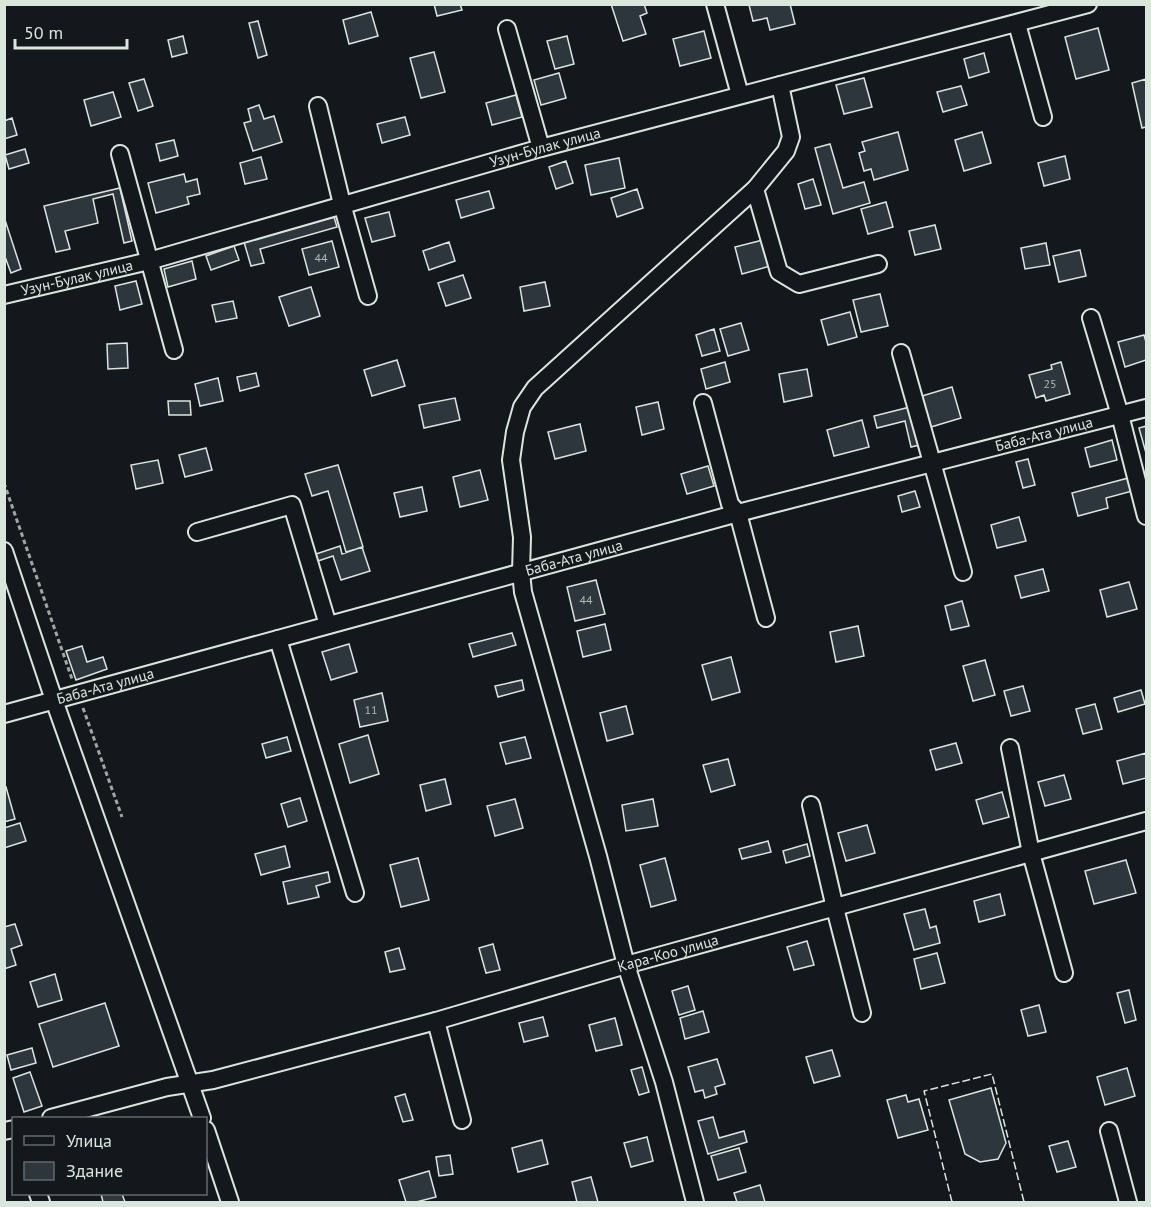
<svg xmlns="http://www.w3.org/2000/svg" width="1151" height="1207" font-family="'PT Sans',sans-serif">
<style>
.building{fill:#2c363c;stroke:#d8e6dc;stroke-width:1.5}
.lines{fill:none;stroke-linecap:round;stroke-linejoin:round}
.minor-casing{stroke:#d8e6dc;stroke-width:20}
.path{stroke:#9da8a2;stroke-width:3;stroke-dasharray:4.5 3;stroke-linecap:butt}
.minor{stroke:#14181c;stroke-width:16}
.fence{stroke:#d8e6dc;stroke-width:1.5;stroke-dasharray:8 3;stroke-linecap:butt}
.labels{text-anchor:middle;stroke-width:4.5;stroke-linejoin:round;paint-order:stroke}
.number-label{font-size:12px;fill:#adbab4}
.street-label{font-size:15px;fill:#d8e6dc;stroke:#14181c}
</style>
<rect width="100%" height="100%" fill="#14181c"/>
<!-- building -->
<path class="building" d="M434,4H460L462,10L437,16Z
M611,4H644L647,13L640,16L646,34L623,41Z
M753,4H790L795,24L770,30L767,18L753,21L749,5Z
M371,12L378,36L349,44L343,20Z
M258,21L267,55L258,58L249,23Z
M1098,28L1109,70L1076,79L1065,37Z
M704,31L711,58L680,66L673,39Z
M183,36L187,53L172,57L168,40Z
M567,36L574,64L555,69L547,41Z
M434,52L445,92L421,98L410,58Z
M984,53L989,72L969,78L964,59Z
M559,73L566,98L541,105L534,80Z
M864,78L872,107L844,114L836,85Z
M144,79L153,106L138,111L129,83Z
M1146,79V127L1142,128L1132,83Z
M961,86L967,105L943,112L937,92Z
M113,92L121,117L91,126L84,100Z
M516,95L522,117L492,125L486,103Z
M259,105L264,119L274,116L282,142L253,151L244,123L251,121L248,109Z
M405,117L410,135L382,143L377,124Z
M12,118L17,135L4,139V121Z
M898,132L908,170L874,180L871,169L864,171L859,153L865,151L862,142Z
M982,132L991,163L964,171L955,140Z
M174,140L178,156L160,161L156,144Z
M830,144L843,188L864,182L870,203L833,214L815,148Z
M25,149L29,163L9,169L5,155Z
M1065,156L1070,179L1044,186L1038,163Z
M261,157L267,179L245,184L240,163Z
M619,158L625,188L591,195L585,165Z
M566,161L573,183L556,189L549,167Z
M184,174L186,182L197,179L200,194L187,197L189,204L156,213L148,183Z
M813,179L821,205L805,209L798,184Z
M120,188L132,241L124,243L113,194L93,199L98,223L65,231L70,249L56,252L44,206Z
M637,189L643,208L617,217L611,198Z
M489,191L494,208L461,218L456,200Z
M886,202L893,227L868,234L861,209Z
M389,212L395,236L372,242L365,218Z
M334,217L337,227L260,249L264,263L251,266L244,242Z
M5,220L21,269L11,273L4,254Z
M935,225L941,249L915,255L909,231Z
M763,240L770,266L742,274L735,247Z
M332,241L339,267L309,275L302,249Z
M449,242L455,261L429,270L423,251Z
M1046,243L1050,265L1025,269L1021,248Z
M234,246L239,260L211,270L206,256Z
M1080,250L1086,276L1059,282L1053,256Z
M192,261L196,279L168,287L164,269Z
M463,275L471,298L446,306L438,283Z
M136,281L142,304L120,310L115,286Z
M545,282L550,306L524,311L520,287Z
M311,287L320,316L289,326L279,297Z
M880,294L888,326L861,332L853,300Z
M233,301L237,318L216,322L212,305Z
M850,312L857,337L828,345L821,320Z
M741,323L749,350L728,356L720,329Z
M714,329L720,351L702,356L696,335Z
M1144,335L1146,342V360L1125,367L1118,342Z
M127,343L128,368L108,369L107,344Z
M397,360L405,386L372,396L364,370Z
M725,362L730,382L706,389L701,369Z
M1061,362L1070,394L1046,401L1044,395L1036,398L1029,375L1052,369L1051,365Z
M807,369L812,396L784,402L779,374Z
M256,373L259,386L240,391L237,377Z
M218,378L223,401L200,406L195,384Z
M952,387L961,418L931,427L922,396Z
M455,398L460,420L424,428L419,405Z
M168,401H190L191,415H169Z
M658,402L664,429L642,435L636,407Z
M914,406L924,444L911,447L905,421L877,428L874,416Z
M862,420L869,447L834,456L827,430Z
M580,424L586,451L555,459L548,432Z
M1146,426V453L1139,428Z
M1112,440L1117,460L1090,467L1085,448Z
M206,448L212,470L185,477L179,455Z
M1028,459L1035,485L1023,488L1016,462Z
M158,460L163,483L136,489L131,465Z
M338,465L363,547L346,552L328,491L312,496L305,474Z
M708,466L714,486L687,494L681,474Z
M480,470L488,500L460,507L453,477Z
M1132,477L1136,490L1106,498L1108,508L1078,516L1072,493Z
M422,487L427,511L400,517L394,493Z
M915,491L920,507L902,512L898,496Z
M1019,517L1026,541L997,548L991,525Z
M340,546L342,554L362,547L370,571L341,580L333,556L318,561L316,554Z
M1043,569L1049,591L1021,598L1015,576Z
M596,580L605,614L575,621L567,587Z
M1129,582L1137,609L1107,617L1100,590Z
M962,601L969,626L951,630L945,606Z
M605,624L611,650L583,657L577,631Z
M858,626L864,656L836,662L830,632Z
M512,633L516,645L473,657L469,644Z
M349,644L357,672L331,680L322,652Z
M82,646L87,662L103,657L107,669L76,680L66,651Z
M731,657L740,692L712,700L702,665Z
M985,660L995,695L973,701L963,666Z
M522,680L524,690L498,697L495,686Z
M1023,686L1030,711L1011,716L1004,691Z
M1141,690L1145,704L1118,712L1114,698Z
M382,693L388,721L360,727L354,700Z
M1095,704L1102,729L1083,734L1076,709Z
M626,706L633,734L607,741L600,713Z
M368,735L379,774L350,783L339,744Z
M287,737L291,751L266,758L262,744Z
M525,737L531,758L506,764L500,743Z
M956,743L962,763L936,770L930,750Z
M1146,753V778L1123,784L1117,761Z
M728,759L735,785L711,792L703,765Z
M1064,775L1071,799L1045,806L1038,782Z
M445,779L451,804L426,811L420,785Z
M6,787L15,819L4,822V788Z
M1002,792L1009,817L983,824L976,800Z
M300,798L307,821L288,827L281,804Z
M515,799L523,828L495,836L487,806Z
M653,799L658,826L626,831L622,805Z
M20,823L26,841L4,848V828Z
M867,825L875,853L846,861L838,833Z
M768,841L771,852L742,859L739,849Z
M807,844L810,856L786,863L783,851Z
M285,846L290,867L261,875L255,854Z
M418,858L429,900L401,907L390,865Z
M665,858L676,900L651,907L640,865Z
M1126,860L1136,893L1094,904L1085,871Z
M328,872L330,882L316,886L319,897L288,904L283,882Z
M1000,894L1005,915L979,922L974,901Z
M925,909L930,928L936,926L940,943L914,950L904,914Z
M15,924L22,945L11,949L16,965L4,969V927Z
M807,941L814,965L794,970L787,947Z
M493,944L500,970L486,973L479,948Z
M399,948L405,969L390,972L385,952Z
M937,953L945,983L921,989L914,959Z
M55,974L62,1000L38,1007L30,982Z
M688,986L695,1010L679,1015L672,991Z
M1129,990L1136,1020L1125,1023L1117,993Z
M105,1003L119,1046L53,1067L39,1024Z
M1039,1005L1046,1032L1028,1036L1021,1010Z
M703,1011L709,1032L685,1039L680,1018Z
M543,1017L548,1036L524,1042L519,1023Z
M615,1018L622,1045L596,1051L589,1025Z
M32,1048L36,1063L11,1070L7,1055Z
M832,1050L840,1076L814,1083L806,1057Z
M717,1059L725,1084L715,1087L717,1094L705,1098L703,1090L695,1092L688,1067Z
M642,1067L649,1092L639,1095L631,1070Z
M1127,1068L1135,1096L1105,1105L1097,1077Z
M30,1072L42,1106L24,1112L13,1078Z
M991,1088L1006,1143L998,1159L980,1162L965,1154L949,1100Z
M405,1094L413,1120L403,1122L395,1097Z
M906,1095L908,1102L919,1099L928,1130L898,1138L887,1100Z
M713,1117L719,1138L744,1131L747,1142L708,1154L698,1121Z
M647,1137L653,1161L631,1167L624,1143Z
M542,1140L548,1164L518,1172L512,1148Z
M1068,1141L1076,1167L1057,1172L1049,1146Z
M739,1148L746,1172L718,1180L711,1156Z
M450,1155L453,1174L439,1176L436,1157Z
M429,1171L436,1197L416,1202H406L399,1180Z
M591,1177L598,1202H577L572,1182Z
M760,1185L765,1202H737L734,1193Z
M101,1194H122L125,1202H103Z"/>
<g class="lines">
<defs>
<g id="minor">
<path d="M715,4L740,95"/>
<path d="M1017,24L1043,117"/>
<path d="M507,29L541,148"/>
<path d="M318,106L342,204L368,296"/>
<path d="M120,154L174,350"/>
<path d="M755,189L779,272L799,284L878,264"/>
<path id="s1" d="M4,295L149,261L541,148L1088,4"/>
<path d="M1091,318L1120,415L1146,516"/>
<path d="M901,353L963,572"/>
<path d="M703,403L730,504L738,513L766,618"/>
<path d="M197,532L292,505L328,625"/>
<path d="M4,551L54,700L202,1118"/>
<path d="M278,639L355,893"/>
<path id="s2" d="M4,714L738,513L1146,408"/>
<path d="M1010,748L1031,853L1064,973"/>
<path d="M811,805L835,908L862,1013"/>
<path d="M436,1021L462,1120"/>
<path id="s3" d="M51,1118L167,1087L213,1080L436,1021L626,965L1146,821"/>
<path d="M206,1130L230,1202"/>
<path d="M4,1131L14,1129"/>
<path d="M1109,1131L1128,1202"/>
<path d="M38,1194L41,1202"/>
<path d="M695,1202L664,1082L626,965L598,856L523,592L521,572L522,537L511,460L515,432L522,407L535,388L755,189L786,151L791,137L780,85"/>
</g>
</defs>
<!-- minor casing -->
<use href="#minor" class="minor-casing"/>
<!-- path -->
<path class="path" d="M4,5L7,4
M4,483L72,679
M83,708L122,817"/>
<!-- minor -->
<use href="#minor" class="minor"/>
<!-- fence -->
<path class="fence" d="M952,1202L924,1091L992,1074L1024,1202"/>
</g>
<g class="labels">
<!-- number labels -->
<g class="number-label">
<text x="321" y="262">44</text>
<text x="1050" y="388">25</text>
<text x="586" y="604">44</text>
<text x="371" y="714">11</text>
</g>
<!-- street labels -->
<g class="street-label">
<text dy="5" stroke="none"><textPath href="#s1" startOffset="561">Узун-Булак улица</textPath></text>
<text dy="5" stroke="none"><textPath href="#s1" startOffset="75">Узун-Булак улица</textPath></text>
<text dy="5" stroke="none"><textPath href="#s2" startOffset="1077">Баба-Ата улица</textPath></text>
<text dy="5" stroke="none"><textPath href="#s2" startOffset="591">Баба-Ата улица</textPath></text>
<text dy="5" stroke="none"><textPath href="#s2" startOffset="105">Баба-Ата улица</textPath></text>
<text dy="5" stroke="none"><textPath href="#s3" startOffset="639">Кара-Коо улица</textPath></text>
</g>
</g>
<!-- border -->
<rect width="1151" height="1207" fill="none" stroke="#d8e6dc" stroke-width="12"/>
<!-- legend -->
<rect x="12" y="1117" width="195" height="78" fill="#14181c" stroke="#626a69" stroke-width="1.5"/>
<rect x="24" y="1136" width="30" height="9" fill="#14181c" stroke="#626a69" stroke-width="1.5"/>
<text x="66" y="1147" font-size="18" fill="#d8e6dc">Улица</text>
<rect x="24" y="1162" width="30" height="18" fill="#2c363c" stroke="#626a69" stroke-width="1.5"/>
<text x="66" y="1177" font-size="18" fill="#d8e6dc">Здание</text>
<!-- scale -->
<path d="M15 39v9h112v-9" fill="none" stroke="#d8e6dc" stroke-width="3"/>
<text x="24" y="39" font-size="18" fill="#d8e6dc" stroke="#14181c" stroke-width="4.5" paint-order="stroke">50 m</text>
</svg>
